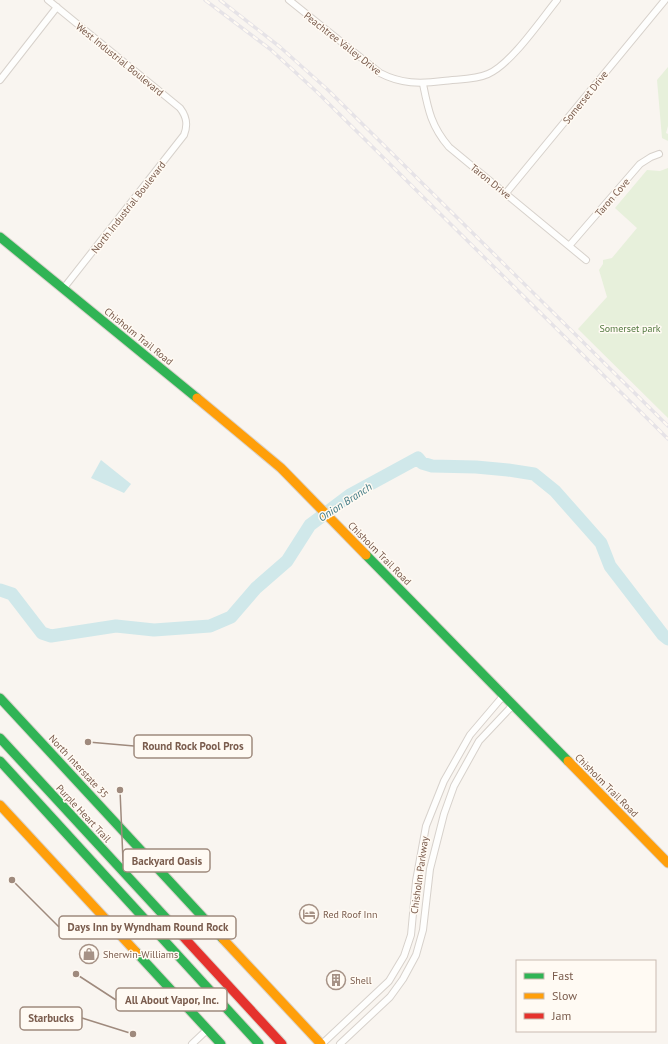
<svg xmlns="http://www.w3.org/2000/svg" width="668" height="1044" font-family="'PT Sans',sans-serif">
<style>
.green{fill:#e7f0db}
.water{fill:#d0e8ea}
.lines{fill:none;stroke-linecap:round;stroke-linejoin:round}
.river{stroke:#d0e8ea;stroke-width:13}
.street-casing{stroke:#d7d1cb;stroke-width:8}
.fast-casing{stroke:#d9d2cb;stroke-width:11}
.slow-casing{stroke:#d9d2cb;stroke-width:11}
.jam-casing{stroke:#d9d2cb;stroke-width:11}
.street{stroke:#fefefd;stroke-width:6}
.fast{stroke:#30b455;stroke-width:9}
.slow{stroke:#ff9f0a;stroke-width:9}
.jam{stroke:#e5322d;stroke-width:9}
.rail-casing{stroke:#e6e3e7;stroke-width:3.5}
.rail{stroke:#fffaf3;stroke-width:2;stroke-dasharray:6;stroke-linecap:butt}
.labels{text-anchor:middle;stroke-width:3;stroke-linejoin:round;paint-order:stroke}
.street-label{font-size:10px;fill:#7a5c4d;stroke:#fffaf3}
.park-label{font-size:10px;fill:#537a41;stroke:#fffaf3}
.poi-label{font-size:10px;fill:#7a5c4d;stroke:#fffaf3;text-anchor:start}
.water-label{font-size:11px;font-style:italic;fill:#437c86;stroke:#fffaf3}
.leader{fill:none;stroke:#9f8a7d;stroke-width:1.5}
.callout-dot{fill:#9f8a7d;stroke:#fffaf3;stroke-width:1.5}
.callout{fill:#fffaf3;stroke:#9f8a7d;stroke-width:1.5}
.callout-label{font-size:11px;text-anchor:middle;font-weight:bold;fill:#7a5c4d}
</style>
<rect width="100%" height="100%" fill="#f9f5f0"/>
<!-- green -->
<path class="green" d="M668,67V126L666,133L668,134V141L662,138L657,80Z
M668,168V418L578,329L607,297L599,270L603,264V260L612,258L637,228L615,208L647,170L660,171Z"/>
<!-- water -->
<path class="water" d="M101,460L131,484L124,493L91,478Z"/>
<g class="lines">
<!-- river -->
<path class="river" d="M0,590L12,594L42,633L51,636L116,626L154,630L210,626L231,617L256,588L287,561L310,525L350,495L418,458L422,463L432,466L476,467L508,470L534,474L555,491L601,543L610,566L663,635L668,639"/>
<defs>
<path id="street" d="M48,0L180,108C187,117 188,125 184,135L63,289
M289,0L380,73C401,84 420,84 443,81C457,79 475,80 488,74C511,64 540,21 557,0
M0,80L57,7
M423,84C428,109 431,126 449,147L586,260
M506,193L665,0
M569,246L640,164L651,157L659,154
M192,1044L208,1029
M322,1044L389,981L404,956L411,935L416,881L426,826L444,781L470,735L504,695
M340,1044L390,997L403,979L416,955L423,930L430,869L444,814L454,786L479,741L513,705"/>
<path id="fast" d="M0,237L197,398
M366,555L568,761
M0,698L223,939
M0,738L178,931
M0,761L259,1044
M136,952L221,1044"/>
<path id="slow" d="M197,398L281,468L366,555
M568,761L668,863
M0,805L136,952
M223,939L321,1044"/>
<path id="jam" d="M178,931L282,1044"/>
</defs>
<!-- street casing -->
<use href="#street" class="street-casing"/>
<!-- fast casing -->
<use href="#fast" class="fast-casing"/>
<!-- slow casing -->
<use href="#slow" class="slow-casing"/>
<!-- jam casing -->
<use href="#jam" class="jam-casing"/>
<!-- street -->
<use href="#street" class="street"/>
<!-- fast -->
<use href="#fast" class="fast"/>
<!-- slow -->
<use href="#slow" class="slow"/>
<!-- jam -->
<use href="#jam" class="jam"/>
<defs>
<path id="rail" d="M205,0L270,49L318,93L668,439
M220,0L280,47L328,90L668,426"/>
</defs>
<!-- rail casing -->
<use href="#rail" class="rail-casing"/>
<!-- rail -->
<use href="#rail" class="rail"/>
</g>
<!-- icons -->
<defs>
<symbol id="hotel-ring" viewBox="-11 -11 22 22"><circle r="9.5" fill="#fffaf3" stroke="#a69286" stroke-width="1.5"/><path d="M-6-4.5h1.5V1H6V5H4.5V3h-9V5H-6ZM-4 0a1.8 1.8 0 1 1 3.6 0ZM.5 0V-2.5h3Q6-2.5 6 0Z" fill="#a69286"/></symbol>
<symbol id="shop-ring" viewBox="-11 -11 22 22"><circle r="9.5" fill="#fffaf3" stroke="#a69286" stroke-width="1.5"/><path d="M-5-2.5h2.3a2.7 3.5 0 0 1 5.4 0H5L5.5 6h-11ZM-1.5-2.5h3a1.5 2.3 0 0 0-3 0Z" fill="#a69286"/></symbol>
<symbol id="building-ring" viewBox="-11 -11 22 22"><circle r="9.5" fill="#fffaf3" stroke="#a69286" stroke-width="1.5"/><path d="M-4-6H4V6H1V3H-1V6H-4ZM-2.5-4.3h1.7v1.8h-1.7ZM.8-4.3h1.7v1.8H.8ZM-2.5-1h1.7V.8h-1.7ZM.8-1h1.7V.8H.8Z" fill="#a69286"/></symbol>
</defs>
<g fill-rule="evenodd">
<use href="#hotel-ring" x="298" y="903" width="22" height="22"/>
<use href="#shop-ring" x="78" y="943" width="22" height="22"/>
<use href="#building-ring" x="325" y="969" width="22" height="22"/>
</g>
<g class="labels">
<!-- street labels -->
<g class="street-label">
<text transform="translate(343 43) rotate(38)" y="4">Peachtree Valley Drive</text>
<text transform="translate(120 59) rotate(39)" y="4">West Industrial Boulevard</text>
<text transform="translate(585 97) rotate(-51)" y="4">Somerset Drive</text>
<text transform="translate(491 181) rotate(39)" y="4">Taron Drive</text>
<text transform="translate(612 197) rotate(-49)" y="4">Taron Cove</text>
<text transform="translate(128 207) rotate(-52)" y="4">North Industrial Boulevard</text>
<text transform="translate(139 336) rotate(39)" y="4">Chisholm Trail Road</text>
<text transform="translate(380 553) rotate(45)" y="4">Chisholm Trail Road</text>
<text transform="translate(79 766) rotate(47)" y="4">North Interstate 35</text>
<text transform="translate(607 785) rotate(45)" y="4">Chisholm Trail Road</text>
<text transform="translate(84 813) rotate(47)" y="4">Purple Heart Trail</text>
<text transform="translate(419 875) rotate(-82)" y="4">Chisholm Parkway</text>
</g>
<!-- park labels -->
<g class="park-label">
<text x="630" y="332">Somerset park</text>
</g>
<!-- poi labels -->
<g class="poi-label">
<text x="323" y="918">Red Roof Inn</text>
<text x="103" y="958">Sherwin-Williams</text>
<text x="350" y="984">Shell</text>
</g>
<!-- water labels -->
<g class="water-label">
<text transform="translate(345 502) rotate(-33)" y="4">Onion Branch</text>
</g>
</g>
<!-- callouts -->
<path class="leader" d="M88 742L134 746M120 790L123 861M12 880L59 927M76 974L116 1000M133 1034L82 1018"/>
<g class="callout-dot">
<circle cx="88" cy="742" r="4"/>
<circle cx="120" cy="790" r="4"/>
<circle cx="12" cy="880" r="4"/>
<circle cx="76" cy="974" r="4"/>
<circle cx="133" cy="1034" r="4"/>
</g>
<g class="callout">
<rect x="134" y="735" width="118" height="23" rx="4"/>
<rect x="123" y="849" width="87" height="23" rx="4"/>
<rect x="59" y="916" width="177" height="23" rx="4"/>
<rect x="116" y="988" width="111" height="23" rx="4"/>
<rect x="20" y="1007" width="62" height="23" rx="4"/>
</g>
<g class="callout-label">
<text x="193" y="750">Round Rock Pool Pros</text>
<text x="167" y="865">Backyard Oasis</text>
<text x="148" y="931">Days Inn by Wyndham Round Rock</text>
<text x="172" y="1004">All About Vapor, Inc.</text>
<text x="51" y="1022">Starbucks</text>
</g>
<!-- legend -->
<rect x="516" y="960" width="140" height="72" fill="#fffaf3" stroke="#cabbb1"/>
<rect x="524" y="973" width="20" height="6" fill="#30b455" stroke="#cabbb1"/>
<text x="552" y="980" font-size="12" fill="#7a5c4d">Fast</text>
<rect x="524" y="993" width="20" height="6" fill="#ff9f0a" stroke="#cabbb1"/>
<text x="552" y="1000" font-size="12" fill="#7a5c4d">Slow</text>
<rect x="524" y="1013" width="20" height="6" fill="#e5322d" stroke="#cabbb1"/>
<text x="552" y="1020" font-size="12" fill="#7a5c4d">Jam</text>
</svg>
